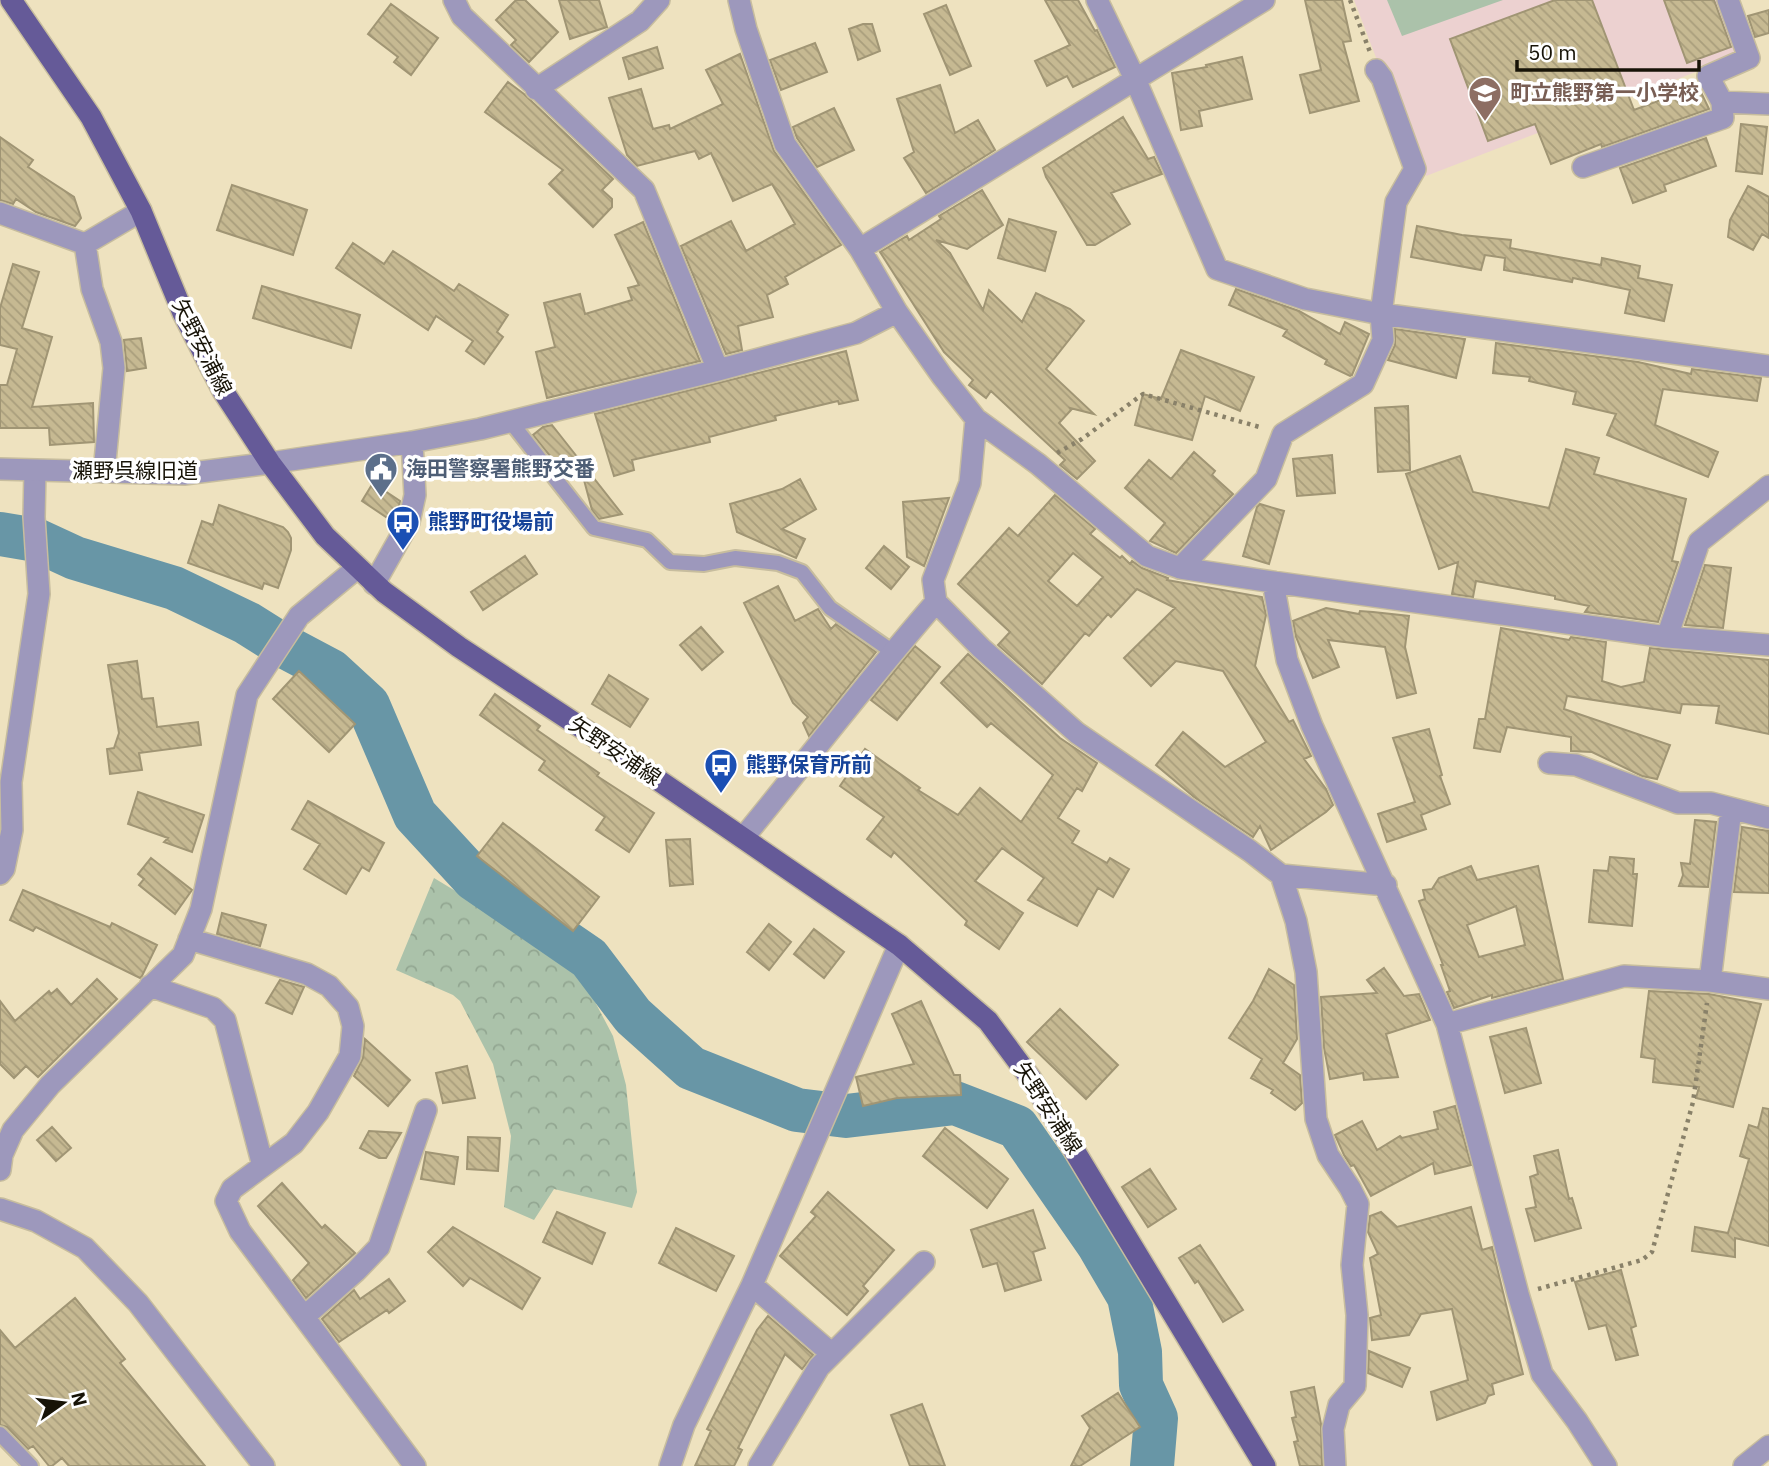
<svg xmlns="http://www.w3.org/2000/svg" width="1769" height="1466" font-family="'IBM Plex Sans','Noto Sans JP',sans-serif">
<style>
.education{fill:#ecd1d0}
.forest{fill:url(#forest-crowns)}
.park{fill:#abc2aa}
.lines{fill:none;stroke-linecap:round;stroke-linejoin:round}
.river{stroke:#6896a6;stroke-width:44}
.building{fill:url(#building-back-hatch);stroke:#a09574;stroke-width:2;fill-rule:evenodd}
.service-casing{stroke:#c7bd9e;stroke-width:18}
.minor-casing{stroke:#c7bd9e;stroke-width:24}
.tertiary-casing{stroke:#c7bd9e;stroke-width:24}
.primary-casing{stroke:#c7bd9e;stroke-width:24}
.path{stroke:#898169;stroke-width:4.5;stroke-dasharray:3.5 5;stroke-linecap:butt}
.service{stroke:#9d98bc;stroke-width:14}
.minor{stroke:#9d98bc;stroke-width:21}
.tertiary{stroke:#9d98bc;stroke-width:21}
.primary{stroke:#655a98;stroke-width:21}
.labels{text-anchor:middle;stroke-width:7;stroke-linejoin:round;paint-order:stroke}
.education-label{font-size:21px;font-weight:bold;fill:#785e54;stroke:#fff;text-anchor:start}
.street-label{font-size:21px;fill:#171307;stroke:#fff}
.service-label{font-size:21px;font-weight:bold;fill:#4e5e75;stroke:#fff;text-anchor:start}
.transit-label{font-size:21px;font-weight:bold;fill:#164399;stroke:#fff;text-anchor:start}
</style>
<defs>
<pattern id="forest-crowns" width="20" height="18" patternUnits="userSpaceOnUse" patternTransform="scale(1.75)"><rect width="20" height="18" fill="#abc2aa"/><path d="M2 6a3 3 0 1 1 6 0M12 15a3 3 0 1 1 6 0" fill="none" stroke="#92a691"/></pattern>
<pattern id="building-back-hatch" width="6" height="6" patternUnits="userSpaceOnUse" patternTransform="scale(1.75)"><rect width="6" height="6" fill="#c6b992"/><path d="M-1 5l2 2M0 0l6 6M5-1l2 2" fill="none" stroke="#a99e7c"/></pattern>
</defs>
<rect width="100%" height="100%" fill="#eee2bf"/>
<!-- education -->
<path class="education" d="M1354,0H1720L1739,48L1737,56L1426,176L1387,70L1380,68Z"/>
<!-- forest -->
<path class="forest" d="M434,878L563,956L593,998L613,1036L626,1085L637,1192L632,1208L554,1189L534,1220L504,1207L511,1136L493,1064L460,1001L453,995L396,970Z"/>
<!-- park -->
<path class="park" d="M1387,0H1503L1402,36Z"/>
<g class="lines">
<!-- river -->
<path class="river" d="M0,534L36,540L75,558L174,588L247,623L282,645L331,671L368,705L415,815L474,879L589,958L633,1016L691,1068L797,1110L846,1116L955,1103L1017,1127L1098,1244L1129,1297L1140,1352L1141,1385L1156,1418L1152,1466"/>
</g>
<!-- building -->
<path class="building" d="M516,0H525L558,32L529,62L511,45L516,40L496,20Z
M559,0H599L607,27L570,39Z
M1045,0H1078L1095,31L1097,30L1115,67L1073,87L1067,76L1047,86L1035,61L1070,45Z
M1305,0H1342L1351,41L1343,42L1359,101L1310,113L1300,75L1321,70Z
M1555,0H1592L1634,110L1698,86L1709,109L1602,147L1601,144L1551,164L1535,124L1488,141L1450,39Z
M1664,0H1714L1731,47L1687,63Z
M391,4L438,38L411,75L394,62L398,57L368,34Z
M946,5L971,66L950,75L924,14Z
M1769,10V33L1755,37L1748,16Z
M863,24H872L880,51L858,60L849,29Z
M815,43L827,72L781,90L770,60Z
M657,47L663,68L629,79L623,58Z
M740,54L774,151L841,245L785,277L788,284L767,295L773,317L738,326L742,350L726,354L681,246L731,221L746,251L795,224L772,184L733,201L711,153L699,159L695,151L637,166L627,155L609,98L641,89L653,129L669,125L670,129L723,104L706,70Z
M1242,57L1252,99L1199,111L1202,126L1181,130L1172,73L1207,67L1206,65Z
M508,82L524,94L613,179L602,190L612,199V207L593,227L549,184L563,170L485,112Z
M940,85L955,133L978,120L995,150L926,193L904,158L914,152L897,99Z
M834,108L854,150L817,167L797,138L793,127Z
M1123,117L1148,159L1154,157L1162,174L1111,193L1130,224L1095,245H1087L1046,177L1043,168Z
M1741,124L1767,127L1762,174L1736,171Z
M0,137L33,160L28,167L74,197L81,218L75,226L36,212L16,199L13,204L0,200Z
M1706,138L1716,166L1664,185L1666,191L1633,203L1620,168Z
M232,185L307,210L293,255L217,230Z
M1748,186L1769,197V238L1762,234L1753,250L1728,237L1730,220Z
M982,190L1003,225L967,249L936,240L950,253L983,310L989,290L1022,322L1036,293L1070,309L1084,321L1046,369L1094,414L1070,408L1071,410L1059,423L1095,461L1077,479L1060,465L1065,460L991,391L986,398L969,385L973,380L944,352L880,252L907,236L909,240L941,219L939,216Z
M1009,219L1056,232L1045,271L998,258Z
M643,222L700,361L547,398L536,352L555,347L544,303L580,294L585,314L632,300L628,288L639,285L615,235Z
M1417,226L1462,235L1511,240L1510,248L1601,265L1602,258L1640,266L1638,278L1672,285L1664,321L1625,313L1630,290L1573,278L1572,282L1504,270L1505,258L1485,255L1481,270L1411,257Z
M353,243L384,264L393,251L454,291L459,284L508,315L497,332L503,337L484,364L466,351L473,341L436,316L428,330L336,268Z
M13,264L39,272L22,328L52,337L32,407L93,403L94,442L50,445L49,428H0V385H7L17,349L0,345V308Z
M262,286L360,315L351,348L253,318Z
M1236,289L1299,311L1340,334L1345,322L1369,334L1352,375L1350,376L1325,364L1327,360L1283,336L1287,330L1229,305Z
M1395,329L1465,339L1456,378L1388,360L1395,345Z
M141,338L146,368L127,371L124,340Z
M1496,343L1638,362L1691,374L1692,369L1761,378L1757,401L1663,389L1655,425L1718,452L1708,477L1607,435L1616,414L1573,404L1576,392L1529,381L1530,377L1493,373Z
M1181,350L1254,377L1240,411L1205,396L1192,440L1135,425L1143,394L1161,399Z
M846,351L858,400L839,404L838,401L775,416L776,420L709,437L710,442L632,460L634,470L614,476L595,414Z
M1408,406L1410,470L1378,472L1375,408Z
M552,425L578,458L622,514L599,519L592,510L580,465L566,476L533,435L543,427Z
M1566,449L1599,458L1594,474L1686,499L1672,561L1678,562L1658,622L1585,612L1589,606L1555,599V596L1476,581L1473,597L1452,594L1458,562L1439,569L1406,474L1460,456L1473,492L1549,508Z
M1194,452L1215,471L1212,475L1233,494L1176,553L1150,541L1165,523L1125,488L1149,460L1171,479Z
M1332,455L1335,493L1297,496L1293,459Z
M800,479L816,509L782,529L805,539L796,558L737,532L730,504L782,489Z
M373,483L400,501L398,512L392,521L362,501Z
M1055,495L1095,529L1090,534L1120,558L1122,556L1130,564L1132,561L1142,568L1168,578L1167,580L1262,597L1266,615L1255,666L1289,722L1293,720L1311,756L1304,759L1326,789L1333,805L1326,812L1271,850L1260,826L1253,837L1194,797L1156,765L1183,732L1225,767L1266,742L1223,671L1176,661L1151,686L1124,658L1175,608L1137,589L1111,617L1108,614L1089,636L1085,633L1042,684L998,645L1010,632L958,584L1009,528L1018,536ZM1073,553L1103,577L1077,606L1048,581Z
M949,498L924,566L907,557L903,502Z
M1260,504L1284,511L1269,564L1243,556L1257,507Z
M219,505L283,527L288,532L291,538V550L278,588L264,583L262,589L188,563L202,521L213,525Z
M884,546L909,567L891,589L866,568Z
M525,556L537,574L483,610L471,592Z
M1705,565L1731,568L1723,628L1685,625Z
M778,586L795,621L818,609L831,629L836,624L876,652L809,736L803,723L808,717L793,703L744,603Z
M1326,608L1359,614L1360,611L1373,612L1409,616L1405,647L1416,693L1397,698L1385,647L1328,640L1339,667L1313,678L1296,637L1293,621Z
M701,627L723,652L702,670L680,645Z
M1501,628L1569,640L1571,637L1606,642L1602,681L1621,687L1644,682L1650,648L1769,660V734L1716,723L1719,706L1682,704L1680,713L1567,696L1564,709L1670,745L1657,779L1642,776L1592,752L1571,751V737L1507,727L1500,752L1474,748L1479,719H1485Z
M915,646L940,667L897,720L871,700Z
M968,654L1060,738L1097,763L1082,791L1077,788L1058,818L1079,831L1072,843L1107,863L1110,858L1129,869L1113,897L1098,888L1077,926L1028,900L1044,878L1002,848L975,881L1023,913L999,949L965,925L967,921L894,852L891,857L867,839L884,817L840,786L865,749L920,788L918,790L958,815L980,788L1021,822L1053,775L991,723L987,727L941,683Z
M137,661L142,699L153,698L157,727L198,722L201,745L139,753L142,770L110,774L107,749L114,748L119,733L108,665Z
M299,671L355,724L329,752L273,699Z
M609,675L648,699L630,727L592,704Z
M495,694L540,726L537,730L599,773L597,776L654,813L629,852L596,830L605,817L539,770L545,761L480,715Z
M1429,729L1442,775L1440,776L1450,804L1421,815L1426,829L1387,842L1378,814L1415,802L1393,738Z
M138,792L204,815L192,852L164,842L168,838L128,824Z
M308,801L384,843L369,871L362,867L346,894L304,869L320,844L292,829Z
M1695,820L1716,822L1708,887L1679,886L1683,875L1681,863L1690,864Z
M503,823L599,897L573,931L477,856Z
M1742,827L1769,831V893L1734,892Z
M690,839L693,884L670,886L666,840Z
M1610,857L1634,859L1633,874H1637L1632,926L1589,922L1594,870L1608,871Z
M151,858L192,890L175,914L139,885L144,879L138,874Z
M1471,866L1477,880L1538,866L1563,979L1492,998V995L1454,1008L1447,992L1450,991L1441,965H1443L1419,901L1425,899L1423,890L1432,889L1439,878ZM1516,906L1525,945L1479,957L1467,925Z
M23,890L110,927L112,923L157,945L142,976L140,978L36,927L33,931L10,920Z
M222,913L266,925L260,946L217,934Z
M769,924L791,942L769,970L747,952Z
M814,929L844,952L824,978L794,954Z
M1384,968L1404,996L1419,994L1430,1020L1386,1034L1398,1077L1364,1080L1363,1073L1330,1079L1324,1048L1321,997L1377,993L1367,980Z
M1269,969L1294,985L1297,1039L1283,1063L1300,1075L1302,1103L1295,1110L1271,1093L1273,1090L1251,1078L1262,1059L1229,1038L1253,1001Z
M97,979L117,999L38,1077L26,1066L14,1078L0,1064V1001L15,1021L49,991L51,994L57,989L71,1005Z
M280,980L304,987L292,1014L266,1003Z
M1649,991L1709,994L1761,1004L1733,1107L1696,1098L1699,1087L1653,1082L1655,1059L1641,1057Z
M921,1001L954,1075H960L961,1095L897,1098L863,1106L856,1077L914,1064L892,1014Z
M1060,1009L1118,1065L1086,1099L1027,1042Z
M1526,1028L1541,1083L1505,1093L1490,1037Z
M365,1039L410,1080L388,1106L354,1076L363,1058Z
M467,1066L475,1098L443,1103L436,1073Z
M1455,1106L1471,1165L1435,1174L1433,1163L1371,1196L1354,1165L1351,1166L1344,1155L1335,1135L1362,1121L1377,1150L1400,1136L1402,1138L1438,1129L1434,1112Z
M1763,1108L1769,1109V1246L1735,1238V1257L1692,1251L1695,1227L1728,1233L1749,1159L1740,1156L1749,1125L1758,1128Z
M52,1127L71,1148L56,1161L37,1140Z
M945,1128L1008,1179L987,1208L923,1156Z
M369,1131L401,1133L386,1158H379L360,1148Z
M468,1137L500,1138L498,1171L467,1169Z
M1558,1150L1569,1199L1572,1198L1581,1228L1535,1241L1526,1209L1536,1207L1530,1177L1538,1174L1534,1156Z
M426,1152L458,1157L454,1184L421,1179Z
M1150,1169L1176,1209L1148,1227L1122,1187Z
M282,1183L322,1228L325,1225L355,1253L306,1298L293,1280L309,1263L258,1206Z
M828,1192L894,1250L863,1286L868,1291L847,1315L780,1256L816,1216L811,1212Z
M1471,1207L1482,1250L1492,1247L1523,1374L1492,1384L1494,1394L1488,1396L1485,1403L1437,1420L1431,1392L1468,1380L1452,1309L1421,1314L1409,1335L1372,1340L1370,1318L1381,1315L1370,1258L1378,1254L1368,1232L1370,1216L1381,1212L1397,1227Z
M1033,1210L1045,1248L1033,1252L1041,1280L1005,1291L997,1263L983,1267L971,1230Z
M557,1212L605,1233L592,1264L543,1242Z
M453,1227L540,1278L522,1309L470,1278L463,1286L428,1252Z
M676,1228L734,1256L716,1291L659,1263Z
M1200,1245L1243,1310L1223,1322L1198,1281L1195,1283L1179,1258Z
M1621,1270L1636,1326L1631,1328L1638,1355L1616,1360L1606,1325L1589,1329L1575,1282Z
M389,1279L405,1301L389,1313L387,1310L339,1342L322,1319L354,1290L360,1299Z
M75,1298L125,1359L120,1363L205,1466H69L62,1458L52,1466H49L33,1446L28,1449L7,1427L0,1425V1330L15,1348Z
M768,1316L813,1355L802,1369L785,1354L738,1448L742,1450L734,1466H695L711,1431L707,1429L757,1330Z
M1369,1351L1410,1368L1402,1387L1368,1373Z
M1314,1387L1321,1424L1322,1466H1300L1294,1442L1298,1441L1292,1418L1296,1417L1291,1392Z
M1118,1393L1140,1427L1080,1466H1071L1090,1428L1082,1416Z
M922,1404L945,1466H910L891,1415Z"/>
<g class="lines">
<defs>
<path id="service" d="M510,421L594,528L647,540L670,562L704,564L735,558L778,563L802,572L830,608L893,652
M0,1434L31,1466"/>
<path id="minor" d="M454,0L462,16L644,190L718,370
M739,0L746,29L785,144L860,249L897,312L942,376L976,419L1038,464L1147,556L1180,568L1273,582L1667,637L1769,645
M1097,0L1135,79L1217,269L1305,299L1381,314L1769,366
M1728,0L1749,58L1708,76L1722,102L1769,104
M536,89L640,21L659,0
M1583,167L1723,118L1722,102
M0,213L85,244L141,211
M85,244L92,289L111,342L114,368L104,472
M860,249L1264,0
M976,419L970,483L933,580L936,602L981,648L1077,733L1250,851L1281,875L1386,885
M270,463L412,442L480,429L718,370L856,333L897,312
M1180,568L1266,479L1283,434L1363,384L1383,340L1381,314L1396,202L1415,169L1382,78L1376,70
M1273,582L1287,660L1312,726L1447,1024L1518,1294L1542,1374L1577,1421L1606,1466
M374,584L409,522L415,495L412,442
M1667,637L1699,542L1769,486
M1549,763L1576,765L1678,803H1711L1769,818
M743,838C808,759 869,679 936,602
M0,874L4,869L12,830L11,782L39,594L34,517L35,471
M1281,875L1296,921L1306,972L1316,1119L1328,1155L1350,1188L1358,1204L1352,1265L1357,1315L1355,1386L1339,1405L1333,1429L1335,1466
M189,939L307,974L329,986L348,1007L353,1026L350,1056L318,1112L294,1143L232,1189L226,1201L240,1231L415,1466
M1710,981L1731,809
M150,986L213,1008L225,1020L263,1166
M1447,1024L1624,976L1710,981L1769,989
M0,1170L2,1155L13,1130L50,1085L183,955L201,909L247,695L299,616L357,568
M0,1209L36,1221L85,1248L138,1303L264,1466
M752,1285L832,1354
M304,1317L356,1271L379,1247L426,1110
M670,1466L684,1425L752,1285L899,945
M759,1466L819,1367L924,1262
M1744,1466L1769,1446"/>
<path id="tertiary" d="M0,469L184,474L270,463"/>
<path id="primary" d="M11,0L91,117L141,211L183,313L223,391L270,463L325,536L384,592L459,647L588,732L899,945L988,1021L1031,1079L1265,1466"/>
</defs>
<!-- service casing -->
<use href="#service" class="service-casing"/>
<!-- minor casing -->
<use href="#minor" class="minor-casing"/>
<!-- tertiary casing -->
<use href="#tertiary" class="tertiary-casing"/>
<!-- primary casing -->
<use href="#primary" class="primary-casing"/>
<!-- path -->
<path class="path" d="M1350,0L1370,52
M1057,453L1082,439L1143,394L1263,428
M1538,1289L1642,1260L1652,1252L1693,1102L1707,1003"/>
<!-- service -->
<use href="#service" class="service"/>
<!-- minor -->
<use href="#minor" class="minor"/>
<!-- tertiary -->
<use href="#tertiary" class="tertiary"/>
<!-- primary -->
<use href="#primary" class="primary"/>
</g>
<!-- icons -->
<defs>
<symbol id="school-pin" viewBox="-11 -11 22 30"><path d="M0 17L-7.5 6A9.5 9.5 0 1 1 7.5 6Z" fill="#8d6e63" stroke="#fff"/><path d="M0-5L7-2L0 1L-7-2ZM-4 1L0 2.5L4 1V4Q0 6-4 4Z" fill="#fff"/></symbol>
<symbol id="civic-pin" viewBox="-11 -11 22 30"><path d="M0 17L-7.5 6A9.5 9.5 0 1 1 7.5 6Z" fill="#5c6f8a" stroke="#fff"/><path d="M-.6-6.5H3V-4.5H.6V-3L4-1V1h2V6H-6V1h2V-1L-.6-3ZM-1.2 2.5V6h2.4V2.5Z" fill="#fff"/></symbol>
<symbol id="bus-pin" viewBox="-11 -11 22 30"><path d="M0 17L-7.5 6A9.5 9.5 0 1 1 7.5 6Z" fill="#1a4fb4" stroke="#fff"/><path d="M-5-6H5V4H4V6H2V4H-2V6H-4V4H-5ZM-3.5-4V0h7V-4ZM-3.5 1.2v1.5H-2V1.2ZM2 1.2v1.5H3.5V1.2Z" fill="#fff"/></symbol>
</defs>
<g fill-rule="evenodd">
<use href="#school-pin" x="1466" y="74" width="38" height="52"/>
<use href="#civic-pin" x="362" y="450" width="38" height="52"/>
<use href="#bus-pin" x="384" y="503" width="38" height="52"/>
<use href="#bus-pin" x="702" y="746" width="38" height="52"/>
</g>
<g class="labels">
<!-- education labels -->
<g class="education-label">
<text x="1510" y="100">町立熊野第一小学校</text>
</g>
<!-- street labels -->
<g class="street-label">
<text transform="translate(202 347) rotate(63)" y="7">矢野安浦線</text>
<text x="135" y="478">瀬野呉線旧道</text>
<text transform="translate(615 751) rotate(34)" y="7">矢野安浦線</text>
<text transform="translate(1048 1108) rotate(57)" y="7">矢野安浦線</text>
</g>
<!-- service labels -->
<g class="service-label">
<text x="406" y="476">海田警察署熊野交番</text>
</g>
<!-- transit labels -->
<g class="transit-label">
<text x="428" y="529">熊野町役場前</text>
<text x="746" y="772">熊野保育所前</text>
</g>
</g>
<!-- north arrow -->
<g transform="translate(63 1403) rotate(76)" stroke="#ffffff" stroke-width="5" paint-order="stroke">
<path d="M0-5L12 26L0 18L-12 26Z" fill="#171307"/>
<text y="-10" font-size="19" font-weight="bold" text-anchor="middle" fill="#171307">N</text>
</g>
<!-- scale -->
<path d="M1517 60v10h182v-10" fill="none" stroke="#171307" stroke-width="3.5"/>
<text x="1528" y="60" font-size="21" fill="#171307" stroke="#ffffff" stroke-width="5" paint-order="stroke">50 m</text>
</svg>
